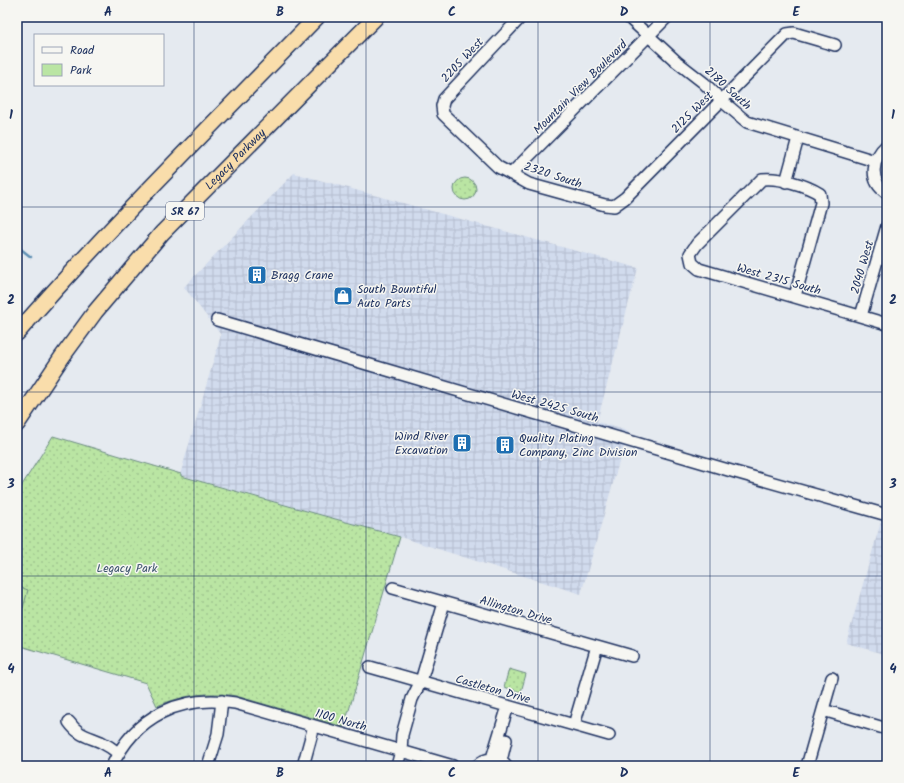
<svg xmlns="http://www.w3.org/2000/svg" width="904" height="783" font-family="Kalam,sans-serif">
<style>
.industrial{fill:url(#industrial-grid)}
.green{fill:url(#green-dots);stroke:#6a8a80}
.pitch{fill:#bae5a3;stroke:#6a8a80}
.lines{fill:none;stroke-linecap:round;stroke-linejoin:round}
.stream{stroke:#5f90b4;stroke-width:2.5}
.minor-casing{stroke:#1b2f5e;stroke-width:14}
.highway-casing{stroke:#1b2f5e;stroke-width:18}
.minor{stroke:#f6f6f2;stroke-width:11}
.highway{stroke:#f9ddab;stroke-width:15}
.grid{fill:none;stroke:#1b2f5e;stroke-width:1;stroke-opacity:0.55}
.labels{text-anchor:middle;stroke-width:3;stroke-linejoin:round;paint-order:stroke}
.shield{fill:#f6f6f2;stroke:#5d6b8a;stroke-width:1}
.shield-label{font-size:11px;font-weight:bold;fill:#1b2f5e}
.street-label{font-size:12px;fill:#1b2f5e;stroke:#f6f6f2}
.poi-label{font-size:12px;fill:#1b2f5e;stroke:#f6f6f2;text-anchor:start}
.park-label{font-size:12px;fill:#3b536c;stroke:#f6f6f2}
.neatline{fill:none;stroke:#1b2f5e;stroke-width:1.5}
.grid-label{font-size:13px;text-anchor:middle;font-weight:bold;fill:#1b2f5e}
</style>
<defs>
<pattern id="industrial-grid" width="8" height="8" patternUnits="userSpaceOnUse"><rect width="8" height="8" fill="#d1dbed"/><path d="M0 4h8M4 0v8" fill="none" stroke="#b3bcce"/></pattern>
<pattern id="green-dots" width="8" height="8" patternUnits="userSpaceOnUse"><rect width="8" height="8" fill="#bae5a3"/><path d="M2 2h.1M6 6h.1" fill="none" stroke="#9fc58f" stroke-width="1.8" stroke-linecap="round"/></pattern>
</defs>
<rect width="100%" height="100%" fill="#e5eaf0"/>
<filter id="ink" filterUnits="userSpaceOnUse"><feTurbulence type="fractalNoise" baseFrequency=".025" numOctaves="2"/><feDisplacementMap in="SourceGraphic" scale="8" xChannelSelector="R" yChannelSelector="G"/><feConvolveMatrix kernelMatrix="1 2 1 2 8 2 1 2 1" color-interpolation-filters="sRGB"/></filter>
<g filter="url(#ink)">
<!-- industrial -->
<path class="industrial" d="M294,173L638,268L597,422L628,431L581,594L400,537L180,475L221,335L184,287Z
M882,518L887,520V655L846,643Z"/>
<!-- green -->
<path class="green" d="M454 189a11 11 0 1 1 22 0a11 11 0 1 1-22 0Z
M53,436L181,474V476L400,537L344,727L236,696C208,691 184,695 157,706L146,683L17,645V493Z
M509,669L526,674L521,692L504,687Z"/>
<!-- pitch -->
<path class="pitch" d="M17,586L28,590L23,608L17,607Z"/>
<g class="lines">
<!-- stream -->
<path class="stream" d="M17,246L31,257"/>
<defs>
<path id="minor" d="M521,17L444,99L442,106L443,114L498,167L511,174L529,184L605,205L614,206L625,198L787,34L794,33L835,45
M628,17L677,62L704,83L722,101L747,122L875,161
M887,145C872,158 868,181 887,193
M511,174L667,17
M786,182L798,138
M795,296L821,203L820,194C806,185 779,177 762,179L697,244L690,254L692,263L699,269L887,324
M861,316L887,226
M217,320L735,472L887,515
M393,588L632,656
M370,667L609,735
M823,710L887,729
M69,722C79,736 87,736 101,742C107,745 113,749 118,753
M574,725L597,646
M492,758L508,706
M501,761L506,740
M112,766C135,716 181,694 235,703L453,766
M208,766L218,734L222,701
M303,766L314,726
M397,766L401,751L402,735L412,699L421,681L444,603
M477,766C485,757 498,756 506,766
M807,766L832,678"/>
<g id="highway">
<path d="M17,333C112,224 216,121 317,17"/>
<path id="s1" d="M17,424L62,357L95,312L162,233L376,17"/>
</g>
</defs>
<!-- minor casing -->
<use href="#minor" class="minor-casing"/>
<!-- highway casing -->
<use href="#highway" class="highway-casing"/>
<!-- minor -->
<use href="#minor" class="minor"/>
<!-- highway -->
<use href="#highway" class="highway"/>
</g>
</g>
<!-- grid -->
<path class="grid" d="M194,17V766M366,17V766M538,17V766M710,17V766M17,207H887M17,392H887M17,576H887"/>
<!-- icons -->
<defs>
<symbol id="building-square" viewBox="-11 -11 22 22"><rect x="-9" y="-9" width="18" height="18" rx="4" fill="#1f6fb2" stroke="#f6f6f2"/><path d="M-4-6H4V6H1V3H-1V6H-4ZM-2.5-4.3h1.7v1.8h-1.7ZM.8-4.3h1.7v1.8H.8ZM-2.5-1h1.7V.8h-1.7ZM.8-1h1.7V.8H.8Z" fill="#fff"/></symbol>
<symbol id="shop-square" viewBox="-11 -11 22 22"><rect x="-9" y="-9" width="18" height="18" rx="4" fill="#1f6fb2" stroke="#f6f6f2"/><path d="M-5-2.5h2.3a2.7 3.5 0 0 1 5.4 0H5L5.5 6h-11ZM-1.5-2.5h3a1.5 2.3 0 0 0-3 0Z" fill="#fff"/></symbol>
</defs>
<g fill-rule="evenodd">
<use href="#building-square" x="246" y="264" width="22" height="22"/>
<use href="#shop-square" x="332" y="285" width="22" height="22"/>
<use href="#building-square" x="451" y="432" width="22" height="22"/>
<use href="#building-square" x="494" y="434" width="22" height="22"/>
</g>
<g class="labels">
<!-- shield labels -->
<rect class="shield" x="166" y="202" width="38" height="18" rx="3"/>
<g class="shield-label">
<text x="185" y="215">SR 67</text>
</g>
<!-- street labels -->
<g class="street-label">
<text transform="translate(462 60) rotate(-47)" y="4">2205 West</text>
<text transform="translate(580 87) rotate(-45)" y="4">Mountain View Boulevard</text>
<text transform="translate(728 88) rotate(42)" y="4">2180 South</text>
<text transform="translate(692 112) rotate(-45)" y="4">2125 West</text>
<text dy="4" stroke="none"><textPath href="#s1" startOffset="344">Legacy Parkway</textPath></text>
<text transform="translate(553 175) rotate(18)" y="4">2320 South</text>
<text transform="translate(862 267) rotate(-74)" y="4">2040 West</text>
<text transform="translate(779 279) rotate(16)" y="4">West 2315 South</text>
<text transform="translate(555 406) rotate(16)" y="4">West 2425 South</text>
<text transform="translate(516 610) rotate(16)" y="4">Allington Drive</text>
<text transform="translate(493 689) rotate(16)" y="4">Castleton Drive</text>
<text transform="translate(341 720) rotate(16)" y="4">1100 North</text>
</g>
<!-- poi labels -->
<g class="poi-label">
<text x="271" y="279">Bragg Crane</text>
<text x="357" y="293">South Bountiful<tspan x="357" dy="14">Auto Parts</tspan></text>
<text x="448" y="440" text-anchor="end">Wind River<tspan x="448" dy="14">Excavation</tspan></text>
<text x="519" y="442">Quality Plating<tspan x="519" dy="14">Company, Zinc Division</tspan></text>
</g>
<!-- park labels -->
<g class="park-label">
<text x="127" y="572">Legacy Park</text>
</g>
</g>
<!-- margin -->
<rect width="904" height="783" fill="none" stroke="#f6f6f2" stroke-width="44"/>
<!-- legend -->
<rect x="34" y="34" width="130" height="52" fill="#f6f6f2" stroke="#9ea6b7"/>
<rect x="42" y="47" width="20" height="6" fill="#f6f6f2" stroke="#9ea6b7"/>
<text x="70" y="54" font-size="12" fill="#1b2f5e">Road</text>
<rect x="42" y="64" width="20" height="12" fill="#bae5a3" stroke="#9ea6b7"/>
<text x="70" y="74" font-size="12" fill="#1b2f5e">Park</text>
<rect x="22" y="22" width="860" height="739" class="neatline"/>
<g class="grid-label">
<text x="108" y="16">A</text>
<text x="280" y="16">B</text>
<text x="452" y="16">C</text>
<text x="624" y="16">D</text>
<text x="796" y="16">E</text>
<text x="11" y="119">1</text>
<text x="893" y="119">1</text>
<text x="11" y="304">2</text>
<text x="893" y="304">2</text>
<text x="11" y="488">3</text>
<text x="893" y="488">3</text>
<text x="11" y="673">4</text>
<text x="893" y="673">4</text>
<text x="108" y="777">A</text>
<text x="280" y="777">B</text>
<text x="452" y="777">C</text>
<text x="624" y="777">D</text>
<text x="796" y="777">E</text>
</g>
</svg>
